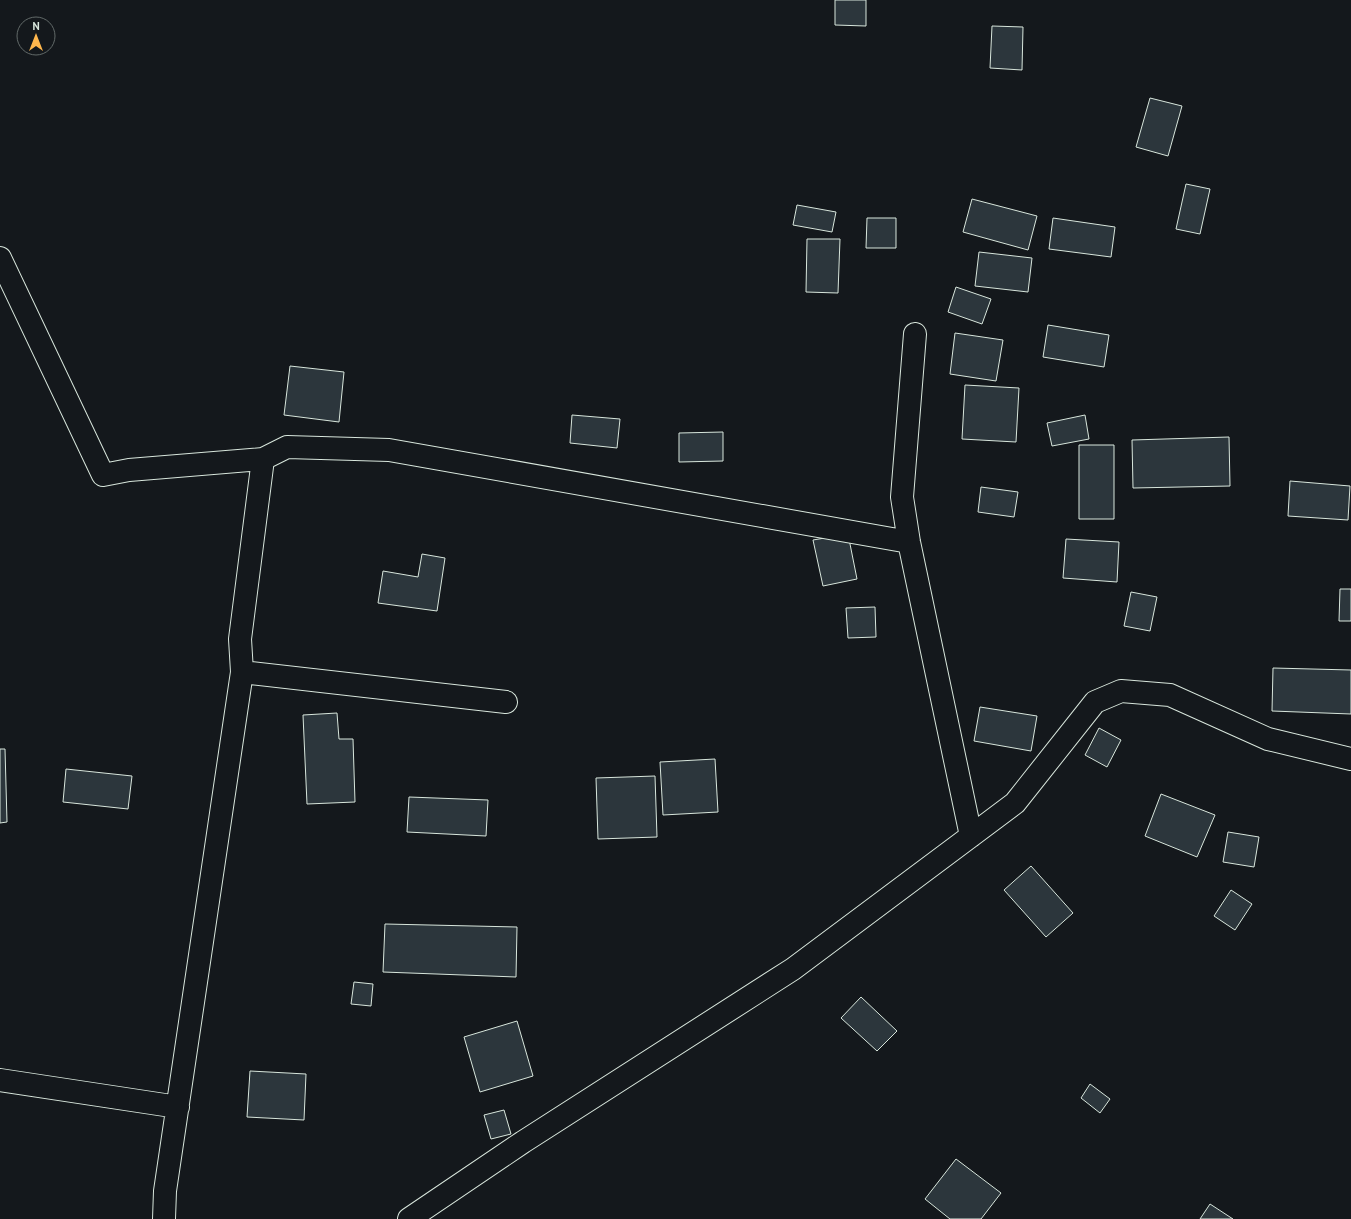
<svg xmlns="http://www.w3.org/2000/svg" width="1351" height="1219" font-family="'PT Sans',sans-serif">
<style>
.building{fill:#2c363c;stroke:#d8e6dc}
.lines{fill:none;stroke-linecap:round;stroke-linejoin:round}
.minor-casing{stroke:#d8e6dc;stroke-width:24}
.minor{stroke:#14181c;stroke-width:22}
</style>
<rect width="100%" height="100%" fill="#14181c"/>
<!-- building -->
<path class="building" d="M835,0H866V26L835,25Z
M992,26L1023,27L1022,70L990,68Z
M1150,98L1182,106L1168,156L1136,147Z
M1186,184L1210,189L1200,234L1176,229Z
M972,199L1037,216L1028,250L963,232Z
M797,205L836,212L832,232L793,225Z
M867,218H896V248H866Z
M1053,218L1115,227L1111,257L1049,249Z
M807,239H840L838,293L806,292Z
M979,252L1032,258L1028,292L975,286Z
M956,287L991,299L982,324L948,312Z
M1048,325L1109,335L1104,367L1043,357Z
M955,333L1003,340L996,381L950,374Z
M290,366L344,372L339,422L284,415Z
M965,385L1019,388L1016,442L962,439Z
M572,415L620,419L617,448L570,443Z
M1085,415L1089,439L1052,446L1047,423Z
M723,432V461L679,462V433Z
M1229,437L1230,486L1133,488L1132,440Z
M1079,445H1114V519H1079Z
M1290,481L1350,486L1348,520L1288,516Z
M981,487L1018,492L1014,517L978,512Z
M848,534L857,579L823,586L813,540Z
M1066,539L1119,542L1117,582L1063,578Z
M422,554L445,558L437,611L378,603L383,571L418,577Z
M1340,589H1351V621H1339Z
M1131,592L1157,597L1150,631L1124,626Z
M875,607L876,637L848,638L846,608Z
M1273,668L1351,670V714L1272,711Z
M980,707L1037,716L1031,751L974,741Z
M337,713L339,739H353L355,802L307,804L303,715Z
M1099,728L1121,740L1107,767L1085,755Z
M0,749H5L7,822L0,823Z
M715,759L718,812L663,815L660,762Z
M66,769L132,776L128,809L63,802Z
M655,776L657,837L598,839L596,778Z
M1161,794L1215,815L1197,857L1145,836Z
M409,797L488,800L486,836L407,832Z
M1228,832L1259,837L1254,867L1223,862Z
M1031,866L1073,913L1046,937L1004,890Z
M1231,890L1252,904L1235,930L1214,916Z
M385,924L517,927L516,977L383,972Z
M354,982L373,984L371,1006L351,1004Z
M861,997L897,1031L877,1051L841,1018Z
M517,1021L533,1076L480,1092L464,1037Z
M250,1071L306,1074L304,1120L247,1117Z
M1090,1084L1110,1099L1100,1113L1081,1098Z
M504,1110L511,1134L491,1139L484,1115Z
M956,1159L1001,1193L981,1219H950L925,1199Z
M1210,1204L1233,1219H1200Z"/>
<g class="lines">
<defs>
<path id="minor" d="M0,258L103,475L129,470L263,459L287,447L389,450L909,542
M915,334L902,497L909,542L971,836
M242,672L506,702
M0,1080L178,1107
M164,1219L165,1191L242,672L240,639L263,459
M409,1219L523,1142L793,969L971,836L1015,803L1095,702L1121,691L1170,695L1268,739L1351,759"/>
</defs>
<!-- minor casing -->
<use href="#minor" class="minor-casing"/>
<!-- minor -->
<use href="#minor" class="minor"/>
</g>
<!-- north arrow -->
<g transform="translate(36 36)"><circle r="19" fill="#14181c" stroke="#626a69"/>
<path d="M0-3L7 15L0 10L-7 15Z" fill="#ffb74d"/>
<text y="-6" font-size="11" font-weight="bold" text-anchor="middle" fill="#d8e6dc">N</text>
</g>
</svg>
